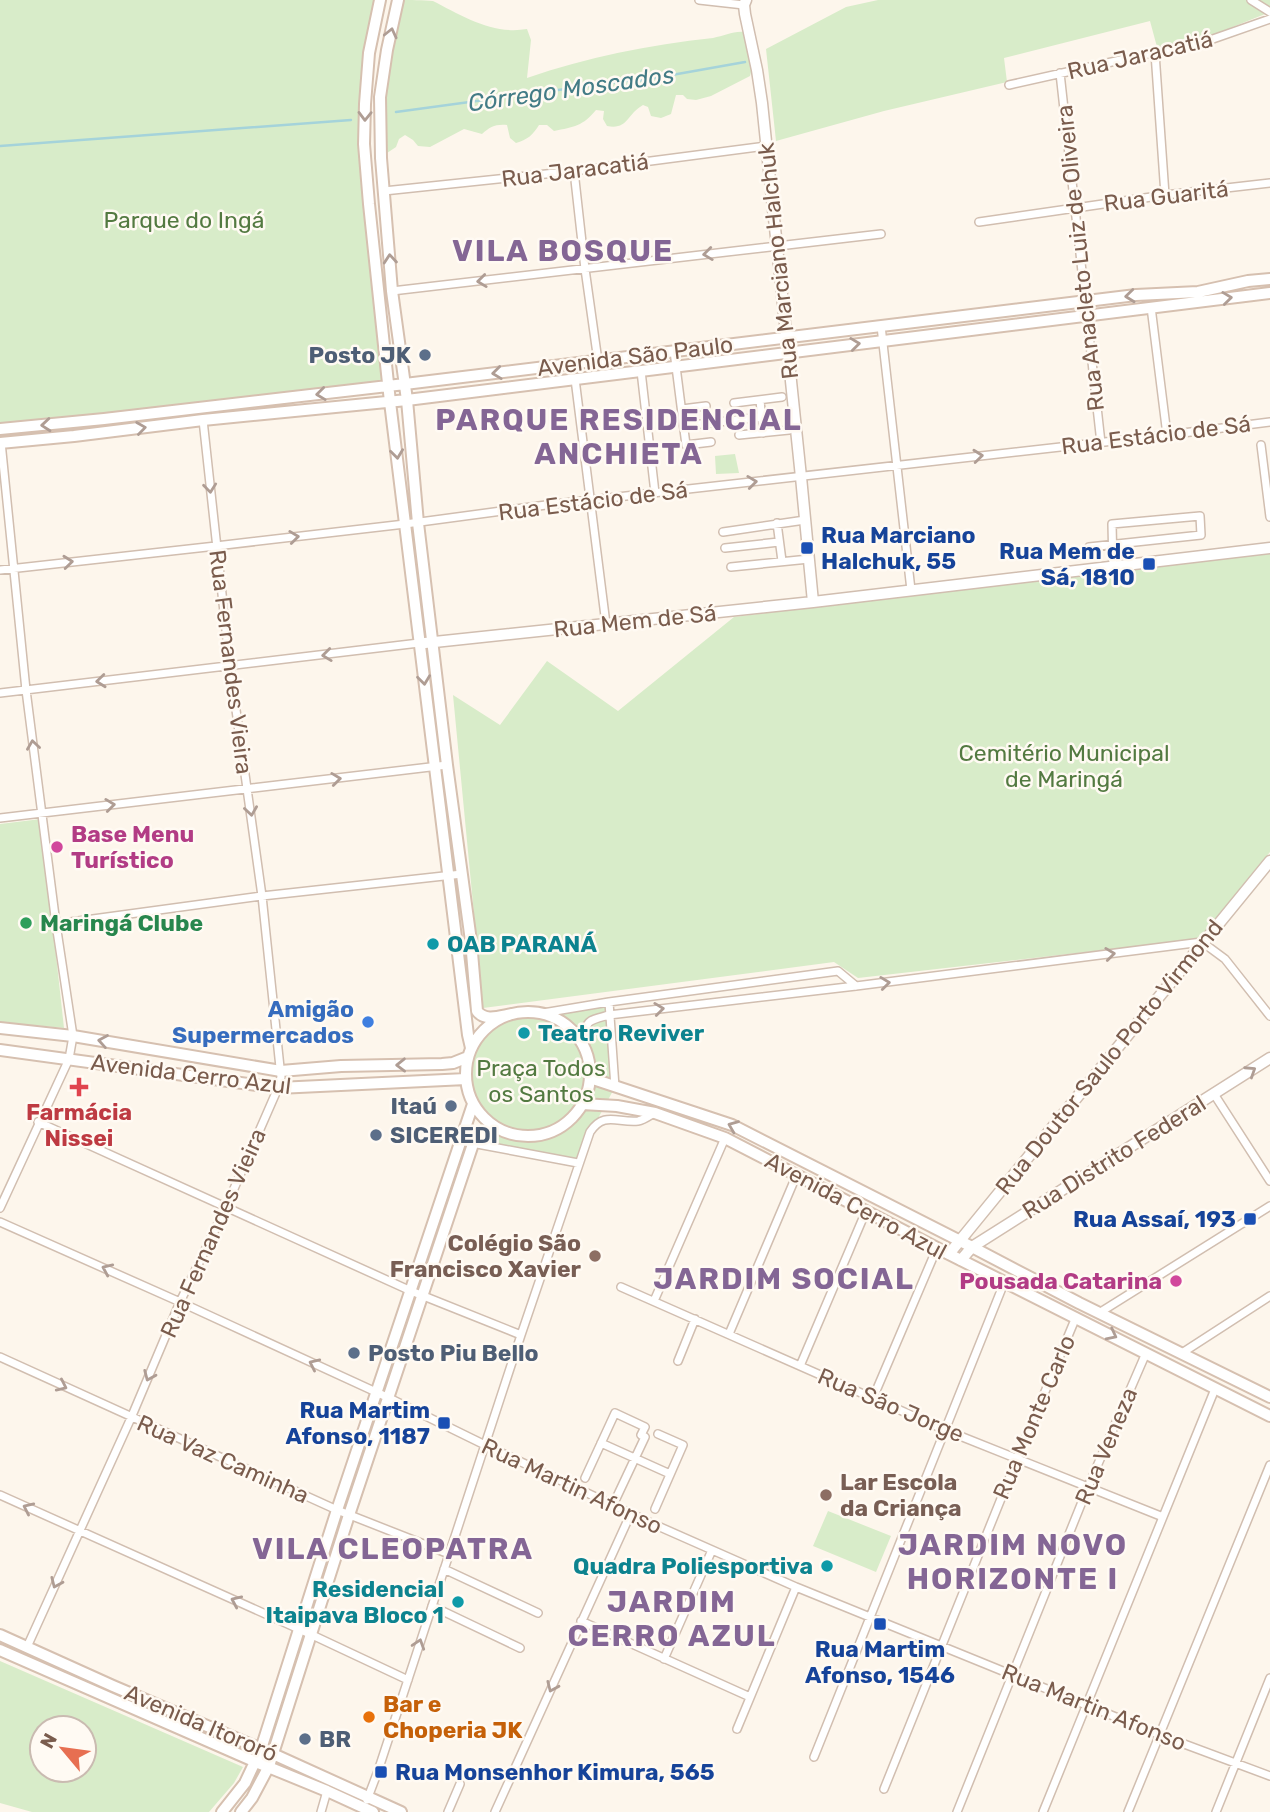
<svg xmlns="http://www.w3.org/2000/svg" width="1270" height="1812" font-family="Rubik,sans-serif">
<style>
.green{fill:#d8ecc9;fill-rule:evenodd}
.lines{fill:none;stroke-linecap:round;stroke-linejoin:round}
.stream{stroke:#a5d3da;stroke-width:2.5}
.minor-casing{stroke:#d1beb0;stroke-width:10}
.tertiary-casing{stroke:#d1beb0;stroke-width:13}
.secondary-casing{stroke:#d6c0b0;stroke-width:14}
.minor{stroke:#fff;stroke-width:7}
.tertiary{stroke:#fff;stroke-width:10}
.secondary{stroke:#fff;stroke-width:10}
.oneway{stroke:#af9d94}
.service-dot{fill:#5c6f8a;stroke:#fffaf3;stroke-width:2.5}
.transit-dot{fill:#1a4fb4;stroke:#fffaf3;stroke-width:2.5}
.hotel-dot{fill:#d1479c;stroke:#fffaf3;stroke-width:2.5}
.leisure-dot{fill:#2e9e5b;stroke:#fffaf3;stroke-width:2.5}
.culture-dot{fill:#0f9aa8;stroke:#fffaf3;stroke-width:2.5}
.shop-dot{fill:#3f7fe0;stroke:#fffaf3;stroke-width:2.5}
.health-dot{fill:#e0444e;stroke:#fffaf3;stroke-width:2.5}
.education-dot{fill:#8d6e63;stroke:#fffaf3;stroke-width:2.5}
.food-dot{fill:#e8710a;stroke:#fffaf3;stroke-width:2.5}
.labels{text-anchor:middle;stroke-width:5;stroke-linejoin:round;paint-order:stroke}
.street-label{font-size:23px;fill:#7a5c4d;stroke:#fffaf3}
.park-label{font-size:23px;fill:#537a41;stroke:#fffaf3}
.service-label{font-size:23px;font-weight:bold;fill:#4e5e75;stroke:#fffaf3;text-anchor:start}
.transit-label{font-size:23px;font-weight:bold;fill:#164399;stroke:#fffaf3;text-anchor:end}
.hotel-label{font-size:23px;font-weight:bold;fill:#b23c85;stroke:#fffaf3;text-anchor:start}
.leisure-label{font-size:23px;font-weight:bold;fill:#27864d;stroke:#fffaf3;text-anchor:start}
.culture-label{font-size:23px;font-weight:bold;fill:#0d838f;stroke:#fffaf3;text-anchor:start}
.shop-label{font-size:23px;font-weight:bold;fill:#366cbe;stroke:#fffaf3;text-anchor:end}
.health-label{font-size:23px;font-weight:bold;fill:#be3a42;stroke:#fffaf3}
.education-label{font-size:23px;font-weight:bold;fill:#785e54;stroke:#fffaf3;text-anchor:end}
.food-label{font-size:23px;font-weight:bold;fill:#c56008;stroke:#fffaf3;text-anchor:start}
.water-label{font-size:24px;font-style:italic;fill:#437c86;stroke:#fffaf3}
.district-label{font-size:30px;font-weight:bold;letter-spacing:2px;fill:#846695;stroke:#fffaf3}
</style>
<rect width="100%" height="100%" fill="#fdf6ec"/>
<!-- green -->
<path class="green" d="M0,0H379L363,103L386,384L0,428Z
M400,0C409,0 425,0 433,1C462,16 493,35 527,29L531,40L527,78C587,57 649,45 713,38C724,36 733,31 744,32C749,45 754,64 750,76L711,96L696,100L687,99L683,95H676L671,114L661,118L651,116L648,107L643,105C626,115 628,130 607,126L603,119L604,111L596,110C583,126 574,127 554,131L547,125H539C533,135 527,140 516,143L510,138L507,125C495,124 490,127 482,134L464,129L430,147L418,146L413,140L405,135L399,139L396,147L381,157V97Z
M878,0H1270V12L1210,36L1157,47L1150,21L1004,58L1007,82L884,111L776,141L766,49L846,7Z
M735,454L739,473L716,474L715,456Z
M1270,552V852L1199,939L858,978L834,962L483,1008L453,695L500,725L547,661L618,711L734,617Z
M41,819L64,1028L0,1022V824Z
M609,1002L615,1087L595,1124L578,1163L473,1144L483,1117C477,1109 472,1102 469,1094C458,1060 479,1022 513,1013C524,1011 534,1014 545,1013C566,1011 588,1005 609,1002Z
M828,1511L891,1536L876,1572L813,1546Z
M0,1661L243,1767L234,1783L209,1812H32L0,1803ZM42,1728H84V1770H42Z"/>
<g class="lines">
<!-- stream -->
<path class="stream" d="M396,112L625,81H638L745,62
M0,146L351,120"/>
<defs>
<path id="minor" d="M699,0L744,5
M1251,0L1270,12
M1155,53L1165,195
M1060,73L1101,443
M1009,85L1210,40L1270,19
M574,171L585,269L598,361
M384,191L574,171L766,146
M979,222L1165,195L1270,183
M392,291L881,234
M1151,307L1167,435
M881,326L911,590
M674,351L686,445L711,442
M641,371L655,493
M575,379L606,624
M760,400L763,433
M734,403L782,397
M682,409L706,406
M684,426L761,417
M739,435L789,430
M1261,445L1270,517
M777,523L782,561
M723,532L805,520
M1089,547L1201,535L1200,516L1112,524L1113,567
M725,548L779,542
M731,567L809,559
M0,570L216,546L405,524L546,505L1167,435L1270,422
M0,693L419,643
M0,818L447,765
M56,924L262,896L462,874
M609,1002L615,1087
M543,1013L609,1002L838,971L856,986
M581,1041C588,1019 587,1021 609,1015L856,986L1202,942L1225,959L1270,1016
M1214,1094L1270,1181
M38,1122L411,1291L521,1335
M461,1141L578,1163
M0,1208L69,1059L73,1036L56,924L26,690L1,442
M0,1222L180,1302L389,1398L485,1445L651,1523L796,1587L1160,1735L1270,1776
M621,1287L945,1430L1163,1517
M654,1301L725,1138
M1099,1313L1270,1206
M729,1334L797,1174
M1182,1353L1270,1296
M0,1357L337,1510L449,1554
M678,1361L695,1319
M800,1366L866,1211
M873,1398L937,1248
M601,1443L670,1474
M585,1478L615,1413L645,1427L641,1435L645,1437L613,1505
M0,1495L310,1634L408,1680
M655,1509L683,1445L658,1434
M444,1569L538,1613
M432,1606L520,1648
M581,1621L750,1697
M27,1647L131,1418L180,1302L226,1207L278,1088L281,1077L262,896L230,667L203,420
M664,1659L712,1550
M737,1729L796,1587
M814,1757L1004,1283
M884,1789L1017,1459L1076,1317
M367,1800L378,1771L521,1335L590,1132C604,1111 617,1123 638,1121C644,1120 649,1116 654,1113
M321,1812L327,1791
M448,1812L460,1784
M495,1812L631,1513
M957,1812L1088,1487L1146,1353
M1043,1812L1215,1389
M1128,1812L1270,1465
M1216,1812L1270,1678"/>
<path id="tertiary" d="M746,0L744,5L745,14L757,70L762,103L801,477L813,602
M425,643L813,602L1270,548
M949,1254L1270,861
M961,1260L972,1247L1270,1058"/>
<path id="secondary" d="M380,0L369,53L365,104L364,144L369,204L390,402L468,1035L471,1048
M398,0L387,50L380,97L381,158L392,291L407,400L418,523L447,765L471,941L477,1011C485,1022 500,1016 512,1014
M0,429L104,419L405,384L1136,295L1198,292L1248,281L1270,279
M0,443L74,436L203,420L407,400L1270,293
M466 1074a62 62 0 1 1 124 0a62 62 0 1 1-124 0Z
M0,1028L73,1036L281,1071L341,1066L442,1064L453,1063L468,1057
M0,1050L278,1088L466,1079
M590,1078L732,1125L972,1247L1079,1303L1270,1397
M582,1104L617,1106L655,1113L725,1138L937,1248L1270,1416
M0,1635L113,1686L273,1754L401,1812
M0,1650L256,1762L327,1791L373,1812
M222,1812L245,1783L261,1749L337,1510L473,1104
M241,1812L252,1798L269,1766L349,1515L473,1144L495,1127"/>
</defs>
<!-- minor casing -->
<use href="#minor" class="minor-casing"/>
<!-- tertiary casing -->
<use href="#tertiary" class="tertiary-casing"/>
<!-- secondary casing -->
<use href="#secondary" class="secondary-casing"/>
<!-- minor -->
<use href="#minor" class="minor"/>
<!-- tertiary -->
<use href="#tertiary" class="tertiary"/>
<!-- secondary -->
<use href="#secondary" class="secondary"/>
</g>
<!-- one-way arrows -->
<defs><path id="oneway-chevron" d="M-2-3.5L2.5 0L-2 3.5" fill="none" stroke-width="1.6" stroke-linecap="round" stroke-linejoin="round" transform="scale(1.75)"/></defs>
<g class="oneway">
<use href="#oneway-chevron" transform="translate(391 33) rotate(-77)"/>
<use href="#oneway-chevron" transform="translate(365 116) rotate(91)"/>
<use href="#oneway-chevron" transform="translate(708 254) rotate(173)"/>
<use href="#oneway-chevron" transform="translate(390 259) rotate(-95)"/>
<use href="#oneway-chevron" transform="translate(482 281) rotate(173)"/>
<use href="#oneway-chevron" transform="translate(1130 296) rotate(174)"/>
<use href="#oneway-chevron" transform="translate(1227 298) rotate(-7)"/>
<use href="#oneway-chevron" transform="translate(855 344) rotate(-7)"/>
<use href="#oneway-chevron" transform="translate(497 373) rotate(173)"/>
<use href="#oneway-chevron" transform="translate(321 394) rotate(173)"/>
<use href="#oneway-chevron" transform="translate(46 425) rotate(175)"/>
<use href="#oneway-chevron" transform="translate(141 428) rotate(-8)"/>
<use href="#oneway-chevron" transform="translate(397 454) rotate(83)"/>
<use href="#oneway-chevron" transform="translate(978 456) rotate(-6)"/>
<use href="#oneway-chevron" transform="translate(752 482) rotate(-7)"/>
<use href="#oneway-chevron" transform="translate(210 488) rotate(84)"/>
<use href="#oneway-chevron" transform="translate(294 537) rotate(-7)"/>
<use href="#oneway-chevron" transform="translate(68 562) rotate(-6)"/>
<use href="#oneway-chevron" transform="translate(327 655) rotate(173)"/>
<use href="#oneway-chevron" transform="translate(424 680) rotate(83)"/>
<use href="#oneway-chevron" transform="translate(101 681) rotate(174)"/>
<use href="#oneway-chevron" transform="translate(33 745) rotate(-98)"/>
<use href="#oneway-chevron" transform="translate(336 779) rotate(-7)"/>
<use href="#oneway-chevron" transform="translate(110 805) rotate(-7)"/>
<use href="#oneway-chevron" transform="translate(251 811) rotate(82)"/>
<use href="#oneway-chevron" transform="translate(1110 954) rotate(-7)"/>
<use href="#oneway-chevron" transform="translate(885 983) rotate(-7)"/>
<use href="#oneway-chevron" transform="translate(659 1009) rotate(-7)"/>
<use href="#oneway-chevron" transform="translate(103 1041) rotate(-170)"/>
<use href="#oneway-chevron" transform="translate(401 1065) rotate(179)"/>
<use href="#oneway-chevron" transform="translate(1251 1071) rotate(-33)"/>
<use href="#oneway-chevron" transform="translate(733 1126) rotate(-158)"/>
<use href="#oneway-chevron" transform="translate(107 1269) rotate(-156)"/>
<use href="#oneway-chevron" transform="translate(1112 1335) rotate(27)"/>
<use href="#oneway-chevron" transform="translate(314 1364) rotate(-155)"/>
<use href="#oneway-chevron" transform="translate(149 1376) rotate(113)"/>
<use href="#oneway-chevron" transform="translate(62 1386) rotate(25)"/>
<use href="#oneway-chevron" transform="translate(28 1508) rotate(-155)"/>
<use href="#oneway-chevron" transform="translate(56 1583) rotate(114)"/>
<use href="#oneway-chevron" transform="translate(236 1601) rotate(-156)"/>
<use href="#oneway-chevron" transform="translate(419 1644) rotate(-72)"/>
<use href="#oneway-chevron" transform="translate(552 1687) rotate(114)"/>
</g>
<!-- markers -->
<g class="service-dot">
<circle cx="425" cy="355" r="7"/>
<circle cx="451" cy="1106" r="7"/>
<circle cx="376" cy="1135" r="7"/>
<circle cx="354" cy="1353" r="7"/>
<circle cx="305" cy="1739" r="7"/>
</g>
<g class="transit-dot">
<rect x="800" y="541" width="14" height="14" rx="3.5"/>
<rect x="1142" y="557" width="14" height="14" rx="3.5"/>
<rect x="1243" y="1212" width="14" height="14" rx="3.5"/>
<rect x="437" y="1416" width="14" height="14" rx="3.5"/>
<rect x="873" y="1617" width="14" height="14" rx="3.5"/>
<rect x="374" y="1765" width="14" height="14" rx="3.5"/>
</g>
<g class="hotel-dot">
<circle cx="57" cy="847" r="7"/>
<circle cx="1176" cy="1281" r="7"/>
</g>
<circle class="leisure-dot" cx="26" cy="923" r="7"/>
<g class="culture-dot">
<circle cx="433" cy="944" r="7"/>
<circle cx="524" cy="1033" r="7"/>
<circle cx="827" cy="1566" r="7"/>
<circle cx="458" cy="1602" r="7"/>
</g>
<circle class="shop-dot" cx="368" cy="1022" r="7"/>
<path class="health-dot" d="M75.5 1076.5h7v7h7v7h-7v7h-7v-7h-7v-7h7z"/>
<g class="education-dot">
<circle cx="595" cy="1256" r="7"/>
<circle cx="826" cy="1495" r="7"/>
</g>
<circle class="food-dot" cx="369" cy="1717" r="7"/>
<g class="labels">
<!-- street labels -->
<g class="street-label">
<text transform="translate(1140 55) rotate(-13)" y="8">Rua Jaracatiá</text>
<text transform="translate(575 170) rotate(-7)" y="8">Rua Jaracatiá</text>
<text transform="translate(1166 196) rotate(-7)" y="8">Rua Guaritá</text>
<text transform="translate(1080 258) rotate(-96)" y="8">Rua Anacleto Luiz de Oliveira</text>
<text transform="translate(778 261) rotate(-96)" y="8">Rua Marciano Halchuk</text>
<text transform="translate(635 356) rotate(-7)" y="8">Avenida São Paulo</text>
<text transform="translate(1156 435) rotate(-7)" y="8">Rua Estácio de Sá</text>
<text transform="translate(593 501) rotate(-7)" y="8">Rua Estácio de Sá</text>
<text transform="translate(635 621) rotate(-6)" y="8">Rua Mem de Sá</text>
<text transform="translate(231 662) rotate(83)" y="8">Rua Fernandes Vieira</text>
<text transform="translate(1109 1057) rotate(-51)" y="8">Rua Doutor Saulo Porto Virmond</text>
<text transform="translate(191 1074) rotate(7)" y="8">Avenida Cerro Azul</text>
<text transform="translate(1114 1157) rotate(-32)" y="8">Rua Distrito Federal</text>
<text transform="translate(856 1206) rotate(28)" y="8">Avenida Cerro Azul</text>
<text transform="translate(213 1233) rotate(-66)" y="8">Rua Fernandes Vieira</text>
<text transform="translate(891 1405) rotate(23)" y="8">Rua São Jorge</text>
<text transform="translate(1034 1417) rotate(-67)" y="8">Rua Monte Carlo</text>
<text transform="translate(1106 1446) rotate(-67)" y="8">Rua Veneza</text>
<text transform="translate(223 1459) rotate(24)" y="8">Rua Vaz Caminha</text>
<text transform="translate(572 1486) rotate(25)" y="8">Rua Martin Afonso</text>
<text transform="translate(1094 1707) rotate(22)" y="8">Rua Martin Afonso</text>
<text transform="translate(201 1723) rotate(23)" y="8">Avenida Itororó</text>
</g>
<!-- park labels -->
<g class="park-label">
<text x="184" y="228">Parque do Ingá</text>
<text x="1064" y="761">Cemitério Municipal<tspan x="1064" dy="26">de Maringá</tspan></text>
<text x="541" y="1076">Praça Todos<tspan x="541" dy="26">os Santos</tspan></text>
</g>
<!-- service labels -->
<g class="service-label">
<text x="411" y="363" text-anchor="end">Posto JK</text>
<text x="437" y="1114" text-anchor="end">Itaú</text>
<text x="390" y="1143">SICEREDI</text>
<text x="368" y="1361">Posto Piu Bello</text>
<text x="319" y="1747">BR</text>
</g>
<!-- transit labels -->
<g class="transit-label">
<text x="821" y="543" text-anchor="start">Rua Marciano<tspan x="821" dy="26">Halchuk, 55</tspan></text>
<text x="1135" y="559">Rua Mem de<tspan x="1135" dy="26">Sá, 1810</tspan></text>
<text x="1236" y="1227">Rua Assaí, 193</text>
<text x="430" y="1418">Rua Martim<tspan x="430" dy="26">Afonso, 1187</tspan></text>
<text x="880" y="1657" text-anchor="middle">Rua Martim<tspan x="880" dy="26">Afonso, 1546</tspan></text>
<text x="395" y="1780" text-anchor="start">Rua Monsenhor Kimura, 565</text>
</g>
<!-- hotel labels -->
<g class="hotel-label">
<text x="71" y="842">Base Menu<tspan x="71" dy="26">Turístico</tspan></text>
<text x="1162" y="1289" text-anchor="end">Pousada Catarina</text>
</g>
<!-- leisure labels -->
<g class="leisure-label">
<text x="40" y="931">Maringá Clube</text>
</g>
<!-- culture labels -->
<g class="culture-label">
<text x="447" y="952">OAB PARANÁ</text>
<text x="538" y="1041">Teatro Reviver</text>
<text x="813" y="1574" text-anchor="end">Quadra Poliesportiva</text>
<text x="444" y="1597" text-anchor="end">Residencial<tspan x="444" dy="26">Itaipava Bloco 1</tspan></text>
</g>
<!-- shop labels -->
<g class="shop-label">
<text x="354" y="1017">Amigão<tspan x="354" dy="26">Supermercados</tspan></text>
</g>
<!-- health labels -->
<g class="health-label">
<text x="79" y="1120">Farmácia<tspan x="79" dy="26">Nissei</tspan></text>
</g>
<!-- education labels -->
<g class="education-label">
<text x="581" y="1251">Colégio São<tspan x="581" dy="26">Francisco Xavier</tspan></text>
<text x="840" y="1490" text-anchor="start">Lar Escola<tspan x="840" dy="26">da Criança</tspan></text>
</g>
<!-- food labels -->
<g class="food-label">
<text x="383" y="1712">Bar e<tspan x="383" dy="26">Choperia JK</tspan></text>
</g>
<!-- water labels -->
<g class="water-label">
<text transform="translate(571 89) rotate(-8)" y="8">Córrego Moscados</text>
</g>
<!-- district labels -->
<g class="district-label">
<text x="563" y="261">VILA BOSQUE</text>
<text x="619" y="430">PARQUE RESIDENCIAL<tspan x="619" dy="34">ANCHIETA</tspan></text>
<text x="784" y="1289">JARDIM SOCIAL</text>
<text x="1013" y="1555">JARDIM NOVO<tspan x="1013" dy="34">HORIZONTE I</tspan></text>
<text x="393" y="1559">VILA CLEOPATRA</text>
<text x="672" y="1612">JARDIM<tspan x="672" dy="34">CERRO AZUL</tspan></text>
</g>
</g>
<!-- north arrow -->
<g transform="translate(63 1749) rotate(299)"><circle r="33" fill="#fffaf3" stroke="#cabbb1" stroke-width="2"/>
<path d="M0-5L12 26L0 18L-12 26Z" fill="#e76f51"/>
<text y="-10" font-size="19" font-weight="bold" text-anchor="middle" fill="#7a5c4d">N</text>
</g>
</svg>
